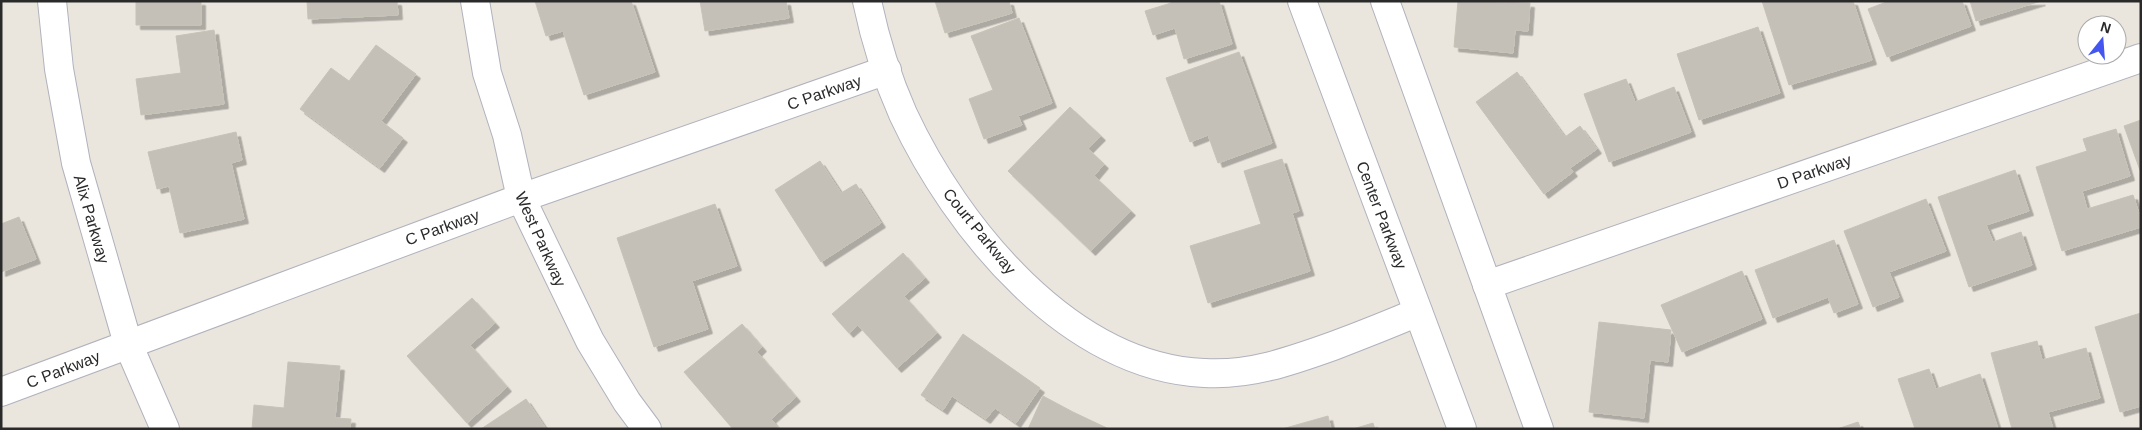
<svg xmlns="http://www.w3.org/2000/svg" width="2142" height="430" font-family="Helvetica,sans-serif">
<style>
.building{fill:#c4c0b8;stroke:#c7c2b7;filter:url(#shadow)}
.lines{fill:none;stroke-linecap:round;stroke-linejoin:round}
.street-casing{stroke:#b0b2bd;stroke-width:30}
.secondary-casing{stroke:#b0b2bd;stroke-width:30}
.street{stroke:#fff;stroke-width:28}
.secondary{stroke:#fff;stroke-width:28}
.labels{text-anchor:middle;stroke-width:4.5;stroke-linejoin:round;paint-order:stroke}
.street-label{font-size:16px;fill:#2a2a2a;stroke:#fff}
</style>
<defs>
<filter id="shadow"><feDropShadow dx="4.5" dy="4.5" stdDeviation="0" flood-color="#0004"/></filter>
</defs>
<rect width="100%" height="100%" fill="#ebe6dd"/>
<!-- building -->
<path class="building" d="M136,1H201V25H136Z
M307,1H397L398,15L308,19Z
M535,1H631L655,72L584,95L563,31L546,36Z
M700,1H786L789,18L705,31Z
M935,1H1009L1012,13L945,33Z
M1170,1H1219L1232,44L1184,59L1175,28L1153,35L1145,11L1171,3Z
M1458,1L1530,3L1528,31L1515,30L1513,53L1454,47Z
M1762,1H1853L1872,60L1789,85Z
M1889,1H1962L1971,26L1887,57L1868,9Z
M1970,1H2041L1976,21Z
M1019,18L1052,103L1018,116L1022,125L984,139L969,99L993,90L971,36Z
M1758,27L1780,93L1699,120L1677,54Z
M214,30L224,104L141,115L136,79L181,73L176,36Z
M376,45L416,74L381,121L403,138L380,168L300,109L331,68L349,81Z
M1239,52L1272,143L1218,163L1208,135L1190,142L1166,78Z
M1517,72L1565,137L1580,126L1597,149L1570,168L1573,172L1544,194L1476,102Z
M1626,79L1635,102L1674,87L1691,132L1609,162L1584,94Z
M1070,107L1101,136L1088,149L1104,164L1094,176L1131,211L1091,251L1008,171Z
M2141,120V173L2124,126Z
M2116,129L2130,176L2082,191L2087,209L2133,195L2141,219V227L2062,251L2036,167L2087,151L2083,139Z
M236,132L242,160L231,163L244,219L180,233L169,186L157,189L148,152Z
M1282,159L1299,211L1292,213L1310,271L1208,303L1190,246L1261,224L1244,171Z
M820,161L841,193L856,184L881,223L821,262L775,190Z
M2015,170L2029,211L1986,225L1993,242L2021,232L2032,265L1969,287L1938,197Z
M1926,199L1946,251L1889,272L1899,297L1873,307L1844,231Z
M715,204L737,266L692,281L708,329L654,347L617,238Z
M19,217L36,259L1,272V224Z
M1834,240L1858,304L1834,313L1828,297L1773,318L1755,270Z
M903,253L925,278L904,296L937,333L897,368L858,325L849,333L832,314Z
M1742,271L1762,319L1682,352L1661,305Z
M472,298L495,323L470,345L507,387L467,423L407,356Z
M2141,313V406L2120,412L2095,327Z
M1599,322L1671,330L1668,362L1650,360L1644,418L1589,412Z
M742,324L762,347L757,352L796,397L771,419L779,429H733L684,372Z
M963,334L1040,388L1016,423L995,408L986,419L952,396L943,410L921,395Z
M2037,341L2042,360L2086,348L2100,398L2048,412L2053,429H2012L1991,353Z
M288,362L340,366L335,418L351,419L350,429H252L254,405L284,408Z
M1929,369L1936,389L1980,374L1998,429H1915L1898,379Z
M1043,396L1073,412L1109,429H1028Z
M526,399L546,429H481Z
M1328,416L1331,429H1282Z
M1858,422L1861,429H1837Z
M1373,423L1375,429H1353Z"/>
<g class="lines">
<defs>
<path id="street" d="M52,1L59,69L76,163L128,344L165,429
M475,1L487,73L507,135L521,198L590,341L627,402L647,429
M867,1C875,39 887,78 903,114C956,228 1069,367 1204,373C1249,376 1291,361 1333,346C1362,335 1390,324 1418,312
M1487,285L2141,58
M1,392L521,198L887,70"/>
<path id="secondary" d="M1302,1L1462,429
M1385,1L1539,429"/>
</defs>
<!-- street casing -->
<use href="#street" class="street-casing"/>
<!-- secondary casing -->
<use href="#secondary" class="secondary-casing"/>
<!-- street -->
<use href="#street" class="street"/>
<!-- secondary -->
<use href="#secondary" class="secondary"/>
</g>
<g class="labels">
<!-- street labels -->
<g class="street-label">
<text transform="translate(824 92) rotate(-19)" y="6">C Parkway</text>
<text transform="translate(1814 171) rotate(-19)" y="6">D Parkway</text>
<text transform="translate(1382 215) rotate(69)" y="6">Center Parkway</text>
<text transform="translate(92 219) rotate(74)" y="6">Alix Parkway</text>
<text transform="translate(442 227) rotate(-20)" y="6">C Parkway</text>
<text transform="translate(980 231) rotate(51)" y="6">Court Parkway</text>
<text transform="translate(541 239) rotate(66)" y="6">West Parkway</text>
<text transform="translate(63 369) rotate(-21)" y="6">C Parkway</text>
</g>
</g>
<!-- border -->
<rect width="2142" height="430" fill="none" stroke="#2a2a2a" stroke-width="5"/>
<!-- north arrow -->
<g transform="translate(2102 40) rotate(17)"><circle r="24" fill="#ffffff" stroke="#aaaaaa"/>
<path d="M0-4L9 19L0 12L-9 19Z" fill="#4556f0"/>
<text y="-8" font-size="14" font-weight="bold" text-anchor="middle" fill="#2a2a2a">N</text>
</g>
</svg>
